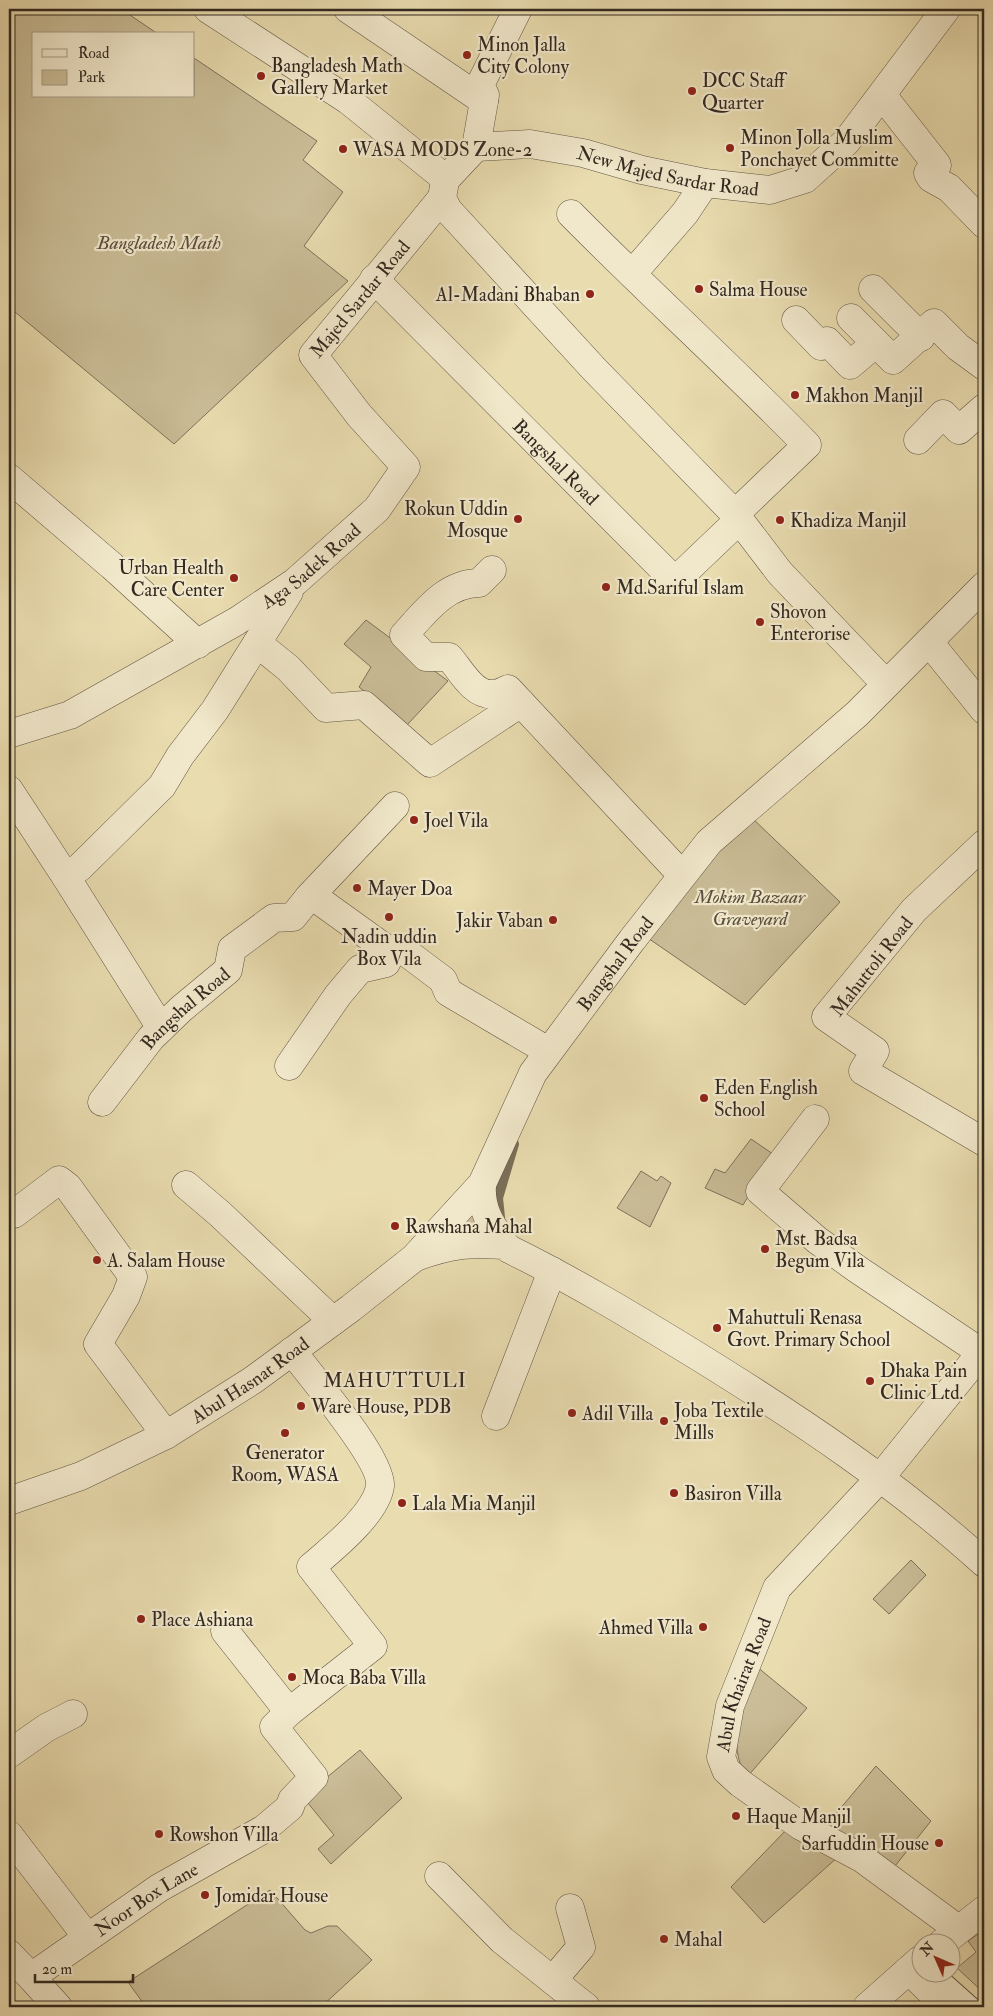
<svg xmlns="http://www.w3.org/2000/svg" width="993" height="2016" font-family="'IM FELL Double Pica',serif">
<style>
.green{fill:#cabd97;stroke:#7e725c}
.lines{fill:none;stroke-linecap:round;stroke-linejoin:round}
.stream{stroke:#7b6f58;stroke-width:10}
.service-casing{stroke:#605544;stroke-width:16}
.minor-casing{stroke:#605544;stroke-width:29}
.tertiary-casing{stroke:#605544;stroke-width:29}
.service{stroke:#f1e8cb;stroke-width:14}
.minor{stroke:#f1e8cb;stroke-width:28}
.tertiary{stroke:#f1e8cb;stroke-width:28}
.poi-dot{fill:#8f2418;stroke:#f1e8cb;stroke-width:2}
.labels{text-anchor:middle;stroke-width:4.5;stroke-linejoin:round;paint-order:stroke}
.poi-label{font-size:19px;fill:#322820;stroke:#f1e8cb;text-anchor:start}
.street-label{font-size:19px;fill:#322820;stroke:#f1e8cb}
.park-label{font-size:19px;font-style:italic;fill:#584d3e;stroke:#f1e8cb}
.neighbourhood-label{font-size:20px;letter-spacing:1px;fill:#322820;stroke:#f1e8cb}
</style>
<rect width="100%" height="100%" fill="#e9dcaf"/>
<filter id="stains"><feTurbulence type="fractalNoise" baseFrequency=".004" numOctaves="4"/><feColorMatrix values="0 0 0 0 .2 0 0 0 0 .09 0 0 0 0 .02 0 0 0 .5 -.17"/></filter>
<radialGradient id="worn" r=".72"><stop offset=".6" stop-color="#630" stop-opacity="0"/><stop offset="1" stop-color="#630" stop-opacity=".3"/></radialGradient>
<!-- green -->
<path class="green" d="M12,9H121L158,34H34V96H194V58L317,141L303,160L343,192L304,246L348,281L174,444L9,307V13Z
M366,620L448,681L407,725L359,687L371,667L344,644Z
M751,817L840,902L745,1005L645,936L716,849Z
M751,1139L773,1154L743,1205L705,1188L715,1169L725,1173Z
M641,1171L657,1181L661,1176L671,1183L650,1227L617,1208Z
M469,1206L489,1234L442,1236Z
M911,1560L926,1575L889,1614L873,1599Z
M756,1666L807,1708L747,1777C724,1743 745,1701 756,1666Z
M360,1750L402,1798L331,1864L318,1849L334,1835L303,1797Z
M876,1766L931,1821L895,1866L823,1829Z
M790,1826L839,1856L764,1923L731,1887Z
M270,1890L305,1930L311,1933L328,1926H337L372,1960L321,2007H146L128,1982Z
M984,1930V1993L957,1968L976,1952L968,1941Z"/>
<g class="lines">
<!-- stream -->
<path class="stream" d="M500,1217L498,1198L514,1144"/>
<defs>
<path id="service" d="M938,1974L975,2007"/>
<g id="minor">
<path d="M208,9L348,100L446,179"/>
<path d="M348,9L484,101"/>
<path d="M882,95L937,165L928,173L931,178L949,188L984,224"/>
<path id="s1" d="M476,147L530,144L583,153L642,170L705,183L770,190L805,179L846,142L946,9"/>
<path d="M446,179L476,147L485,95L480,85L518,9"/>
<path d="M445,181L442,198L448,210L594,369L735,514L780,573L886,684"/>
<path d="M571,214C648,292 730,366 807,445L735,514"/>
<path d="M632,274L685,213L705,183"/>
<path id="s2" d="M374,279L675,581L739,520"/>
<path d="M873,289L921,337"/>
<path d="M851,318L893,360L934,323L958,347L984,366"/>
<path d="M796,320L821,346L827,341L850,365L876,343"/>
<path d="M918,440L943,414L959,430L984,408"/>
<path d="M9,478L112,566L198,644"/>
<path d="M492,570L479,583C446,583 425,612 404,635L426,657H449C460,669 473,696 493,694C498,694 504,691 508,689L682,875"/>
<path d="M929,642L984,710"/>
<path d="M257,643L288,668L326,708L364,705L430,763L521,703"/>
<path id="s3" d="M9,734L70,715L237,621L295,582L377,509L406,467L359,415L313,355L442,198"/>
<path d="M9,790L66,877L80,867L162,786L180,756L215,710L289,592"/>
<path d="M984,844L914,910L826,1017L875,1051L863,1071L984,1142"/>
<path d="M66,877L161,1028"/>
<path d="M309,897L395,806"/>
<path d="M289,1066L338,995L360,969L386,963L393,949"/>
<path id="s4" d="M102,1102L151,1038L181,1009L228,970L232,949L274,918L293,917L309,897L317,899L385,948L403,950L443,980L448,992L548,1051"/>
<path d="M815,1119L760,1191L817,1240L857,1269L982,1353"/>
<path d="M186,1185L220,1214L333,1321"/>
<path d="M14,1214L59,1180L68,1187L133,1277L126,1296L98,1344L166,1435"/>
<path d="M496,1416L552,1271"/>
<path d="M225,1631L289,1712"/>
<path d="M9,1754L46,1728L73,1714"/>
<path d="M9,1835L87,1937"/>
<path d="M439,1876L502,1940L586,2007"/>
<path id="s5" d="M958,1929L863,1859L801,1826L740,1783L726,1770L721,1757L730,1706L777,1588L880,1478L984,1349"/>
<path id="s6" d="M9,1954L31,1977L159,1888L264,1829L290,1807L292,1800L314,1777L274,1727L289,1712L373,1646L311,1567C332,1549 376,1514 380,1486C383,1460 310,1375 292,1351"/>
<path d="M909,1970L946,2007"/>
<path d="M31,1977L58,2007"/>
<path d="M553,1980L581,1947L570,1908"/>
</g>
<g id="tertiary">
<path d="M482,1184C480,1209 491,1225 505,1245"/>
<path d="M416,1257C451,1244 468,1243 505,1245L509,1249C574,1281 637,1319 699,1357C799,1419 897,1484 984,1563"/>
<path id="s7" d="M9,1501L81,1476L166,1435L253,1380L351,1308L414,1258L482,1184L533,1073L632,940L709,842L857,714L984,586"/>
<path d="M941,1944L984,1910"/>
<path d="M867,2007L920,1960"/>
</g>
</defs>
<!-- service casing -->
<use href="#service" class="service-casing"/>
<!-- minor casing -->
<use href="#minor" class="minor-casing"/>
<!-- tertiary casing -->
<use href="#tertiary" class="tertiary-casing"/>
<!-- service -->
<use href="#service" class="service"/>
<!-- minor -->
<use href="#minor" class="minor"/>
<!-- tertiary -->
<use href="#tertiary" class="tertiary"/>
</g>
<!-- markers -->
<g class="poi-dot">
<circle cx="467" cy="55" r="5"/>
<circle cx="261" cy="76" r="5"/>
<circle cx="692" cy="91" r="5"/>
<circle cx="730" cy="148" r="5"/>
<circle cx="343" cy="149" r="5"/>
<circle cx="699" cy="289" r="5"/>
<circle cx="590" cy="294" r="5"/>
<circle cx="795" cy="395" r="5"/>
<circle cx="518" cy="519" r="5"/>
<circle cx="780" cy="520" r="5"/>
<circle cx="234" cy="578" r="5"/>
<circle cx="606" cy="587" r="5"/>
<circle cx="760" cy="622" r="5"/>
<circle cx="414" cy="820" r="5"/>
<circle cx="357" cy="888" r="5"/>
<circle cx="389" cy="917" r="5"/>
<circle cx="553" cy="920" r="5"/>
<circle cx="704" cy="1098" r="5"/>
<circle cx="395" cy="1226" r="5"/>
<circle cx="765" cy="1249" r="5"/>
<circle cx="97" cy="1260" r="5"/>
<circle cx="717" cy="1328" r="5"/>
<circle cx="870" cy="1381" r="5"/>
<circle cx="301" cy="1406" r="5"/>
<circle cx="572" cy="1413" r="5"/>
<circle cx="664" cy="1421" r="5"/>
<circle cx="285" cy="1433" r="5"/>
<circle cx="674" cy="1493" r="5"/>
<circle cx="402" cy="1503" r="5"/>
<circle cx="141" cy="1619" r="5"/>
<circle cx="703" cy="1627" r="5"/>
<circle cx="292" cy="1677" r="5"/>
<circle cx="736" cy="1816" r="5"/>
<circle cx="159" cy="1834" r="5"/>
<circle cx="939" cy="1843" r="5"/>
<circle cx="205" cy="1895" r="5"/>
<circle cx="664" cy="1939" r="5"/>
</g>
<g class="labels">
<!-- poi labels -->
<g class="poi-label">
<text x="477" y="51">Minon Jalla<tspan x="477" dy="22">City Colony</tspan></text>
<text x="271" y="72">Bangladesh Math<tspan x="271" dy="22">Gallery Market</tspan></text>
<text x="702" y="87">DCC Staff<tspan x="702" dy="22">Quarter</tspan></text>
<text x="740" y="144">Minon Jolla Muslim<tspan x="740" dy="22">Ponchayet Committe</tspan></text>
<text x="353" y="156">WASA MODS Zone-2</text>
<text x="709" y="296">Salma House</text>
<text x="580" y="301" text-anchor="end">Al-Madani Bhaban</text>
<text x="805" y="402">Makhon Manjil</text>
<text x="508" y="515" text-anchor="end">Rokun Uddin<tspan x="508" dy="22">Mosque</tspan></text>
<text x="790" y="527">Khadiza Manjil</text>
<text x="224" y="574" text-anchor="end">Urban Health<tspan x="224" dy="22">Care Center</tspan></text>
<text x="616" y="594">Md.Sariful Islam</text>
<text x="770" y="618">Shovon<tspan x="770" dy="22">Enterorise</tspan></text>
<text x="424" y="827">Joel Vila</text>
<text x="367" y="895">Mayer Doa</text>
<text x="543" y="927" text-anchor="end">Jakir Vaban</text>
<text x="389" y="943" text-anchor="middle">Nadin uddin<tspan x="389" dy="22">Box Vila</tspan></text>
<text x="714" y="1094">Eden English<tspan x="714" dy="22">School</tspan></text>
<text x="405" y="1233">Rawshana Mahal</text>
<text x="775" y="1245">Mst. Badsa<tspan x="775" dy="22">Begum Vila</tspan></text>
<text x="107" y="1267">A. Salam House</text>
<text x="727" y="1324">Mahuttuli Renasa<tspan x="727" dy="22">Govt. Primary School</tspan></text>
<text x="880" y="1377">Dhaka Pain<tspan x="880" dy="22">Clinic Ltd.</tspan></text>
<text x="311" y="1413">Ware House, PDB</text>
<text x="674" y="1417">Joba Textile<tspan x="674" dy="22">Mills</tspan></text>
<text x="582" y="1420">Adil Villa</text>
<text x="285" y="1459" text-anchor="middle">Generator<tspan x="285" dy="22">Room, WASA</tspan></text>
<text x="684" y="1500">Basiron Villa</text>
<text x="412" y="1510">Lala Mia Manjil</text>
<text x="151" y="1626">Place Ashiana</text>
<text x="693" y="1634" text-anchor="end">Ahmed Villa</text>
<text x="302" y="1684">Moca Baba Villa</text>
<text x="746" y="1823">Haque Manjil</text>
<text x="169" y="1841">Rowshon Villa</text>
<text x="929" y="1850" text-anchor="end">Sarfuddin House</text>
<text x="215" y="1902">Jomidar House</text>
<text x="674" y="1946">Mahal</text>
</g>
<!-- street labels -->
<g class="street-label">
<text dy="7" stroke="none"><textPath href="#s1" startOffset="195">New Majed Sardar Road</textPath></text>
<text dy="7" stroke="none"><textPath href="#s3" startOffset="705">Majed Sardar Road</textPath></text>
<text dy="7" stroke="none"><textPath href="#s2" startOffset="258">Bangshal Road</textPath></text>
<text dy="7" stroke="none"><textPath href="#s3" startOffset="348">Aga Sadek Road</textPath></text>
<text dy="7" stroke="none"><textPath href="#s7" startOffset="835">Bangshal Road</textPath></text>
<text transform="translate(871 966) rotate(-52)" y="7">Mahuttoli Road</text>
<text dy="7" stroke="none"><textPath href="#s4" startOffset="126">Bangshal Road</textPath></text>
<text dy="7" stroke="none"><textPath href="#s7" startOffset="271">Abul Hasnat Road</textPath></text>
<text dy="7" stroke="none"><textPath href="#s5" startOffset="372">Abul Khairat Road</textPath></text>
<text dy="7" stroke="none"><textPath href="#s6" startOffset="171">Noor Box Lane</textPath></text>
</g>
<!-- park labels -->
<g class="park-label">
<text x="159" y="249">Bangladesh Math</text>
<text x="750" y="903">Mokim Bazaar<tspan x="750" dy="22">Graveyard</tspan></text>
</g>
<!-- neighbourhood labels -->
<g class="neighbourhood-label">
<text x="395" y="1387">MAHUTTULI</text>
</g>
</g>
<!-- margin -->
<rect width="993" height="2016" fill="none" stroke="#e9dcaf" stroke-width="30"/>
<rect x="10" y="10" width="973" height="1996" fill="none" stroke="#322820" stroke-width="2.5"/>
<rect x="15" y="15" width="963" height="1986" fill="none" stroke="#322820"/>
<!-- legend -->
<rect x="32" y="32" width="162" height="65" fill="#f1e8cb" stroke="#a59b87"/>
<rect x="42" y="49" width="25" height="8" fill="#f1e8cb" stroke="#a59b87"/>
<text x="78" y="58" font-size="15" fill="#322820">Road</text>
<rect x="42" y="70" width="25" height="15" fill="#cabd97" stroke="#a59b87"/>
<text x="78" y="82" font-size="15" fill="#322820">Park</text>
<!-- north arrow -->
<g transform="translate(936 1958) rotate(315)"><circle r="24" fill="#f1e8cb" stroke="#a59b87"/>
<path d="M0-4L9 19L0 12L-9 19Z" fill="#8f2418"/>
<text y="-8" font-size="14" font-weight="bold" text-anchor="middle" fill="#322820">N</text>
</g>
<!-- scale -->
<path d="M35 1974v8h98v-8" fill="none" stroke="#322820" stroke-width="2.5"/>
<text x="42" y="1974" font-size="15" fill="#322820" stroke="#f1e8cb" stroke-width="4" paint-order="stroke">20 m</text>
<rect width="100%" height="100%" filter="url(#stains)"/>
<rect width="100%" height="100%" fill="url(#worn)"/>
</svg>
